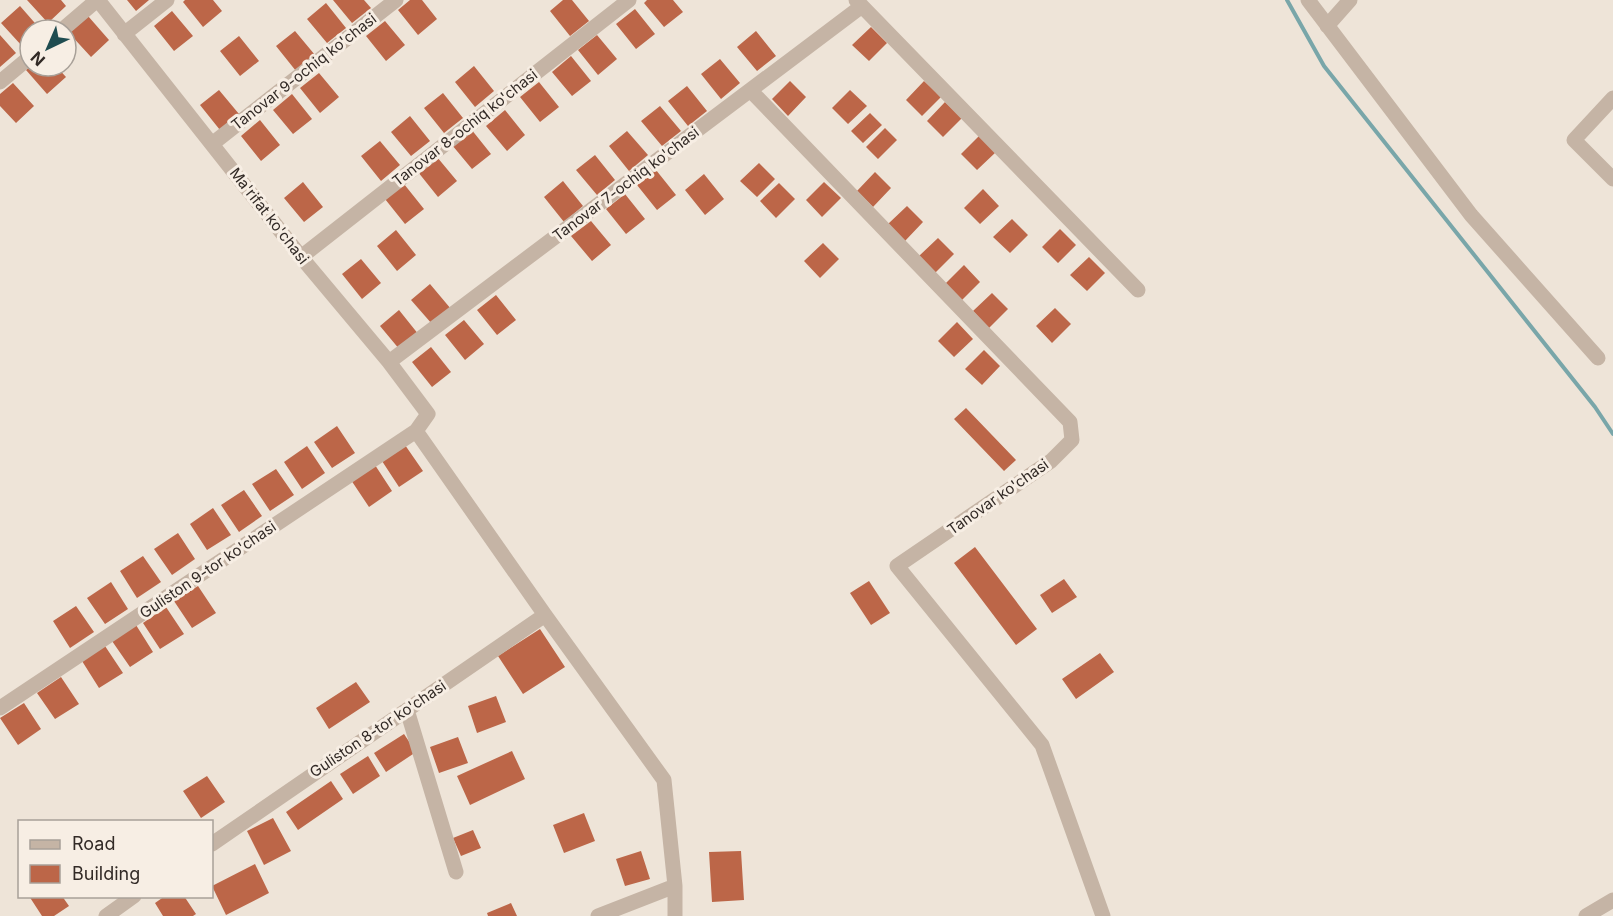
<svg xmlns="http://www.w3.org/2000/svg" width="1613" height="916" font-family="Inter,sans-serif">
<style>
.lines{fill:none;stroke-linecap:round;stroke-linejoin:round}
.stream{stroke:#79a6a9;stroke-width:4}
.building{fill:#bc6648}
.minor{stroke:#c5b4a5;stroke-width:15}
.labels{text-anchor:middle;stroke-width:6;stroke-linejoin:round;paint-order:stroke}
.street-label{font-size:15px;fill:#322a26;stroke:#f7eee4}
</style>
<rect width="100%" height="100%" fill="#eee4d8"/>
<g class="lines">
<!-- stream -->
<path class="stream" d="M1287,0L1324,66L1595,407L1613,434"/>
</g>
<!-- building -->
<path class="building" d="M27,0H61L66,6L48,23Z
M127,0H149L136,11Z
M185,0H213L222,11L203,27L183,2Z
M333,0H364L371,8L352,23Z
M410,0H422L437,19L418,35L398,10Z
M563,0H572L589,21L570,36L550,11Z
M647,0H673L683,12L664,27L644,3Z
M326,3L346,28L327,43L307,19Z
M20,6L41,30H30V39L22,46L1,23Z
M635,9L655,34L636,49L616,24Z
M172,11L193,36L174,51L154,26Z
M88,16L109,40L91,57L69,33Z
M385,21L405,45L386,61L366,36Z
M871,27L887,43L869,61L852,45Z
M295,31L315,55L296,71L276,46Z
M756,31L776,56L757,71L737,47Z
M0,35L16,53L0,67Z
M597,35L617,59L598,75L578,50Z
M239,36L259,61L240,76L220,51Z
M571,56L591,81L572,96L552,72Z
M720,59L740,83L721,99L701,74Z
M30,66H56L66,77L47,94L26,70Z
M474,66L494,91L475,107L455,82Z
M319,73L339,97L320,113L300,88Z
M790,81L806,97L788,116L772,99Z
M924,81L941,97L922,116L906,100Z
M539,82L559,107L540,122L520,97Z
M13,83L34,106L16,123L0,106V94Z
M687,86L707,111L688,126L668,101Z
M219,90L239,114L220,130L200,105Z
M850,90L867,106L848,124L832,108Z
M443,93L463,118L444,133L424,108Z
M292,94L312,119L293,134L273,110Z
M945,102L962,118L943,137L927,121Z
M660,106L681,131L662,146L641,121Z
M505,110L525,135L507,151L486,126Z
M870,113L882,125L863,143L851,131Z
M410,116L430,141L411,156L391,132Z
M260,120L280,145L261,161L241,136Z
M885,128L897,140L878,159L866,147Z
M471,129L491,154L472,169L452,145Z
M627,131L648,155L629,171L609,146Z
M980,135L996,152L977,170L961,154Z
M380,141L400,165L381,181L361,156Z
M595,155L615,180L597,195L576,170Z
M437,157L457,181L438,197L418,172Z
M759,163L775,179L757,197L740,181Z
M656,170L676,195L657,210L637,185Z
M875,172L891,188L873,207L857,191Z
M704,174L724,199L705,215L685,190Z
M563,181L583,206L564,222L544,197Z
M303,182L323,207L304,222L284,198Z
M824,182L841,198L822,217L806,200Z
M779,183L795,199L776,218L760,201Z
M404,184L424,209L405,224L385,199Z
M983,189L999,206L980,224L964,208Z
M625,194L645,219L626,234L606,209Z
M907,206L923,222L905,241L888,224Z
M1012,219L1028,235L1010,253L993,237Z
M591,221L611,245L592,261L571,236Z
M1060,229L1076,245L1058,263L1042,247Z
M396,230L416,255L397,271L377,246Z
M938,238L954,254L935,273L919,256Z
M823,243L839,259L820,278L804,261Z
M1089,257L1105,273L1087,291L1070,275Z
M361,259L381,283L362,299L342,274Z
M964,265L980,282L962,300L945,284Z
M430,284L451,309L432,324L411,300Z
M992,293L1008,309L989,328L973,311Z
M496,295L516,320L497,335L477,310Z
M1055,308L1071,324L1052,343L1036,326Z
M399,310L419,335L400,350L380,326Z
M464,320L484,344L465,360L445,335Z
M957,322L973,339L954,357L938,341Z
M431,347L451,372L432,387L412,362Z
M984,350L1000,366L982,385L965,369Z
M966,408L1016,460L1004,471L954,419Z
M337,426L355,453L332,468L314,442Z
M405,445L423,471L399,487L382,461Z
M307,446L325,473L302,489L284,462Z
M375,465L392,491L369,507L351,480Z
M276,469L294,495L270,511L252,484Z
M244,490L262,516L239,532L221,505Z
M213,508L231,535L207,550L190,524Z
M178,533L195,559L172,575L154,549Z
M975,547L1037,629L1016,645L954,563Z
M143,556L161,582L137,598L120,571Z
M1064,579L1077,597L1052,613L1040,595Z
M869,581L890,613L871,625L850,593Z
M111,582L128,609L105,624L87,598Z
M198,586L216,613L192,628L174,601Z
M76,606L94,632L70,648L53,621Z
M166,607L184,634L160,649L143,623Z
M136,625L153,652L130,667L112,641Z
M540,629L565,667L523,694L498,656Z
M105,646L123,673L99,688L82,661Z
M1100,653L1114,672L1076,699L1062,679Z
M61,677L79,704L55,719L37,693Z
M356,682L370,702L329,729L316,708Z
M496,696L506,722L477,733L468,706Z
M24,703L41,729L18,745L0,718Z
M404,734L416,752L386,772L374,753Z
M458,737L468,763L439,773L430,747Z
M512,751L525,779L470,805L457,776Z
M368,756L380,776L353,794L340,774Z
M207,776L225,802L201,818L183,791Z
M331,781L343,799L298,830L286,812Z
M584,813L595,841L564,853L553,825Z
M273,818L291,851L264,865L247,831Z
M473,830L481,848L461,856L453,838Z
M641,851L650,879L625,886L616,859Z
M741,851L744,900L712,902L709,852Z
M255,864L269,893L226,915L212,886Z
M29,896H62L69,906L54,916H42Z
M165,896H184L196,914L193,916H163L155,903Z
M511,903L517,916H488L487,913Z"/>
<g class="lines">
<!-- minor -->
<path class="minor" d="M856,0L1138,290
M1308,0L1471,215L1598,358
M1327,26L1350,0
M62,30L97,0
M124,34L167,0
M0,82L30,57
M751,91L1070,422L1072,440L1051,461L897,566L1042,745L1103,916
M1613,98L1574,140L1613,179
M212,144L396,0
M301,257L629,0
M389,362L862,6
M416,431L545,615L664,780L675,886V916
M0,708L416,431L428,414L389,362L301,257L98,0
M407,710L456,872
M212,844L545,615
M106,916L134,896
M598,916L675,886
M1586,916L1613,900"/>
</g>
<g class="labels">
<!-- street labels -->
<g class="street-label">
<text transform="translate(304 72) rotate(-38)" y="5">Tanovar 9-ochiq ko'chasi</text>
<text transform="translate(465 128) rotate(-38)" y="5">Tanovar 8-ochiq ko'chasi</text>
<text transform="translate(626 184) rotate(-37)" y="5">Tanovar 7-ochiq ko'chasi</text>
<text transform="translate(269 216) rotate(52)" y="5">Ma'rifat ko'chasi</text>
<text transform="translate(998 497) rotate(-35)" y="5">Tanovar ko'chasi</text>
<text transform="translate(208 570) rotate(-34)" y="5">Guliston 9-tor ko'chasi</text>
<text transform="translate(378 729) rotate(-34)" y="5">Guliston 8-tor ko'chasi</text>
</g>
</g>
<!-- legend -->
<rect x="18" y="820" width="195" height="78" fill="#f7eee4" stroke="#a8a098" stroke-width="1.5"/>
<rect x="30" y="840" width="30" height="9" fill="#c5b4a5" stroke="#a8a098" stroke-width="1.5"/>
<text x="72" y="850" font-size="18" fill="#322a26">Road</text>
<rect x="30" y="865" width="30" height="18" fill="#bc6648" stroke="#a8a098" stroke-width="1.5"/>
<text x="72" y="880" font-size="18" fill="#322a26">Building</text>
<!-- north arrow -->
<g transform="translate(48 48) rotate(224)"><circle r="28" fill="#f7eee4" stroke="#a8a098" stroke-width="1.5"/>
<path d="M0-4.5L10 22L0 15L-10 22Z" fill="#1f4c50"/>
<text y="-9" font-size="16" font-weight="bold" text-anchor="middle" fill="#322a26">N</text>
</g>
</svg>
